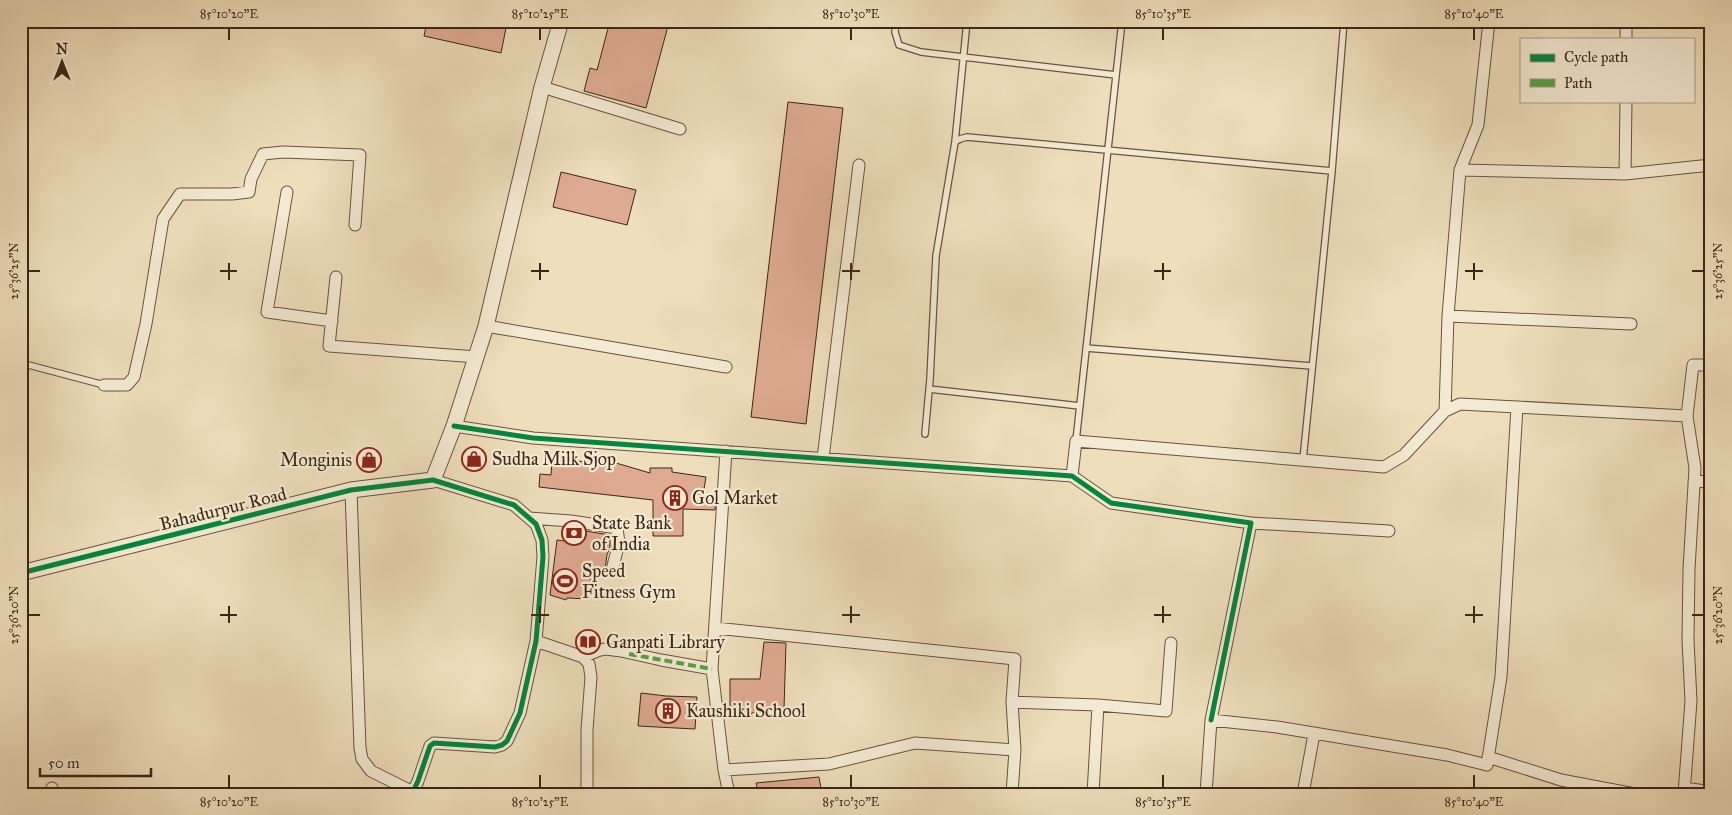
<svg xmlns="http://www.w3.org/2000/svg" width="1732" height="815" font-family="'IM FELL Great Primer',serif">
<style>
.building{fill:#deaa91;stroke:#3c2615}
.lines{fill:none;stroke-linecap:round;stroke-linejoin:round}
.service-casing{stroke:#68543e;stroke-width:8}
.minor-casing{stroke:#68543e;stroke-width:13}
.tertiary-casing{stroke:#68543e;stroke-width:17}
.service{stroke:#f4ead3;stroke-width:5.5}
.minor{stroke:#f4ead3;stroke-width:11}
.tertiary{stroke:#f4ead3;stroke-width:15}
.quiet{stroke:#54a340;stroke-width:4;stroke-dasharray:8 4;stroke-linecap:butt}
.cycleway-casing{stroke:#f4ead3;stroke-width:8}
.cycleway{stroke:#00873e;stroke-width:5}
.ticks{fill:none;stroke:#3c2615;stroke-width:2}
.labels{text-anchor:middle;stroke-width:4.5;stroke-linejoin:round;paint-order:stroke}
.poi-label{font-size:18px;fill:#3c2615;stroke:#f4ead3;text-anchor:start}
.street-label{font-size:18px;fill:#3c2615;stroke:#f4ead3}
.neatline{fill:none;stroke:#3c2615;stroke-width:2}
.ticks-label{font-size:12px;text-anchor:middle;fill:#3c2615}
</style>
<rect width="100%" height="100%" fill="#eedebb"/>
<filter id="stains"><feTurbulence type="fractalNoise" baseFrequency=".004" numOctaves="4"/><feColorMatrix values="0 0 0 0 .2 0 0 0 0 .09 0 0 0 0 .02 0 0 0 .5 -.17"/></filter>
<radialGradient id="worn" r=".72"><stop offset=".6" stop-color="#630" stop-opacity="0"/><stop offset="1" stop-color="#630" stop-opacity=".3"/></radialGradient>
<!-- building -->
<path class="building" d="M427,21H498L507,23L501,53L424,36Z
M610,21H652L668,26L646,108L584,91L590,68L597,70Z
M788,102L843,108L806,424L751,417Z
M561,172L636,190L627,225L553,207Z
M552,460L616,463L650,473V468H672V472L706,477L703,495H716L715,510L683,509V536H653V500L539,487L540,474L551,475Z
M567,528L610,535V549L607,554L605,571L591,570L589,599L567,598L566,600L550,595L557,540L565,541Z
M764,642L786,643L784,709L751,713L752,717H730V679H760Z
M641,693L666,696L697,697L695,729L638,726Z
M819,777L822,794H759L756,783Z"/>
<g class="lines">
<defs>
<path id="service" d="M896,21L895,32L899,45L921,52L1116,75
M955,142L967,21
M1086,348L1312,366
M21,363L104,385
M929,389L1080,406
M925,434L930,379L936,256L955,142L960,139L967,137L1332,171L1344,21
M1076,441L1122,21
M1303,460L1332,171"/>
<path id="minor" d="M1626,39V21
M542,87L680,129
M1460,170L1625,174L1711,165
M1625,174L1626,101
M287,192L267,312L332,321
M336,277L329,346L477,357
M1448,316L1631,324
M486,326L726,367
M104,385H127L134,377L146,324L163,219L180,194H232L249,192L251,179L263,154L283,152L360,155L355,225
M1445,411L1460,404L1687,416L1695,468L1689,569L1688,640L1691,701L1684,794
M1687,416L1693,365H1711
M454,426L533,438L1072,476L1111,503L1251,523L1211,720
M726,451L712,669L724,770L729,794
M823,458L859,165
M1072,476L1076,441L1384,467L1404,455L1445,411L1448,316L1460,170L1478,125L1489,21
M1694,481L1711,482
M351,490L360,748L362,759L371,771L413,792
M529,518L571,521L617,528L619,543L613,566
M1251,523L1389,531
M715,628L1015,659L1012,702L1015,750L1012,794
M536,641L583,657L589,664L591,677L587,730V794
M583,657L600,650L606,649L621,651L661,660L712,669
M1012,702L1098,705L1166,711L1171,643
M1488,757L1561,780L1635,794
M724,770L829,764L915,743L1015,750
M1685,788L1711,792
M50,794L52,788
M412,794L418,781L430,746L434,743L495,747L502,745L507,741L520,713L536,641L543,557L542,540L536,524L514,505L433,480
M1093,794L1098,705
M1206,794L1211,720L1277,727L1447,755L1487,765L1501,677L1517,407
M1303,794L1314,734"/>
<path id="tertiary" d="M21,573L351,490L433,480L454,426L486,326L542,87L561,21"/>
</defs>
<!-- service casing -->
<use href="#service" class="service-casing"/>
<!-- minor casing -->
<use href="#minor" class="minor-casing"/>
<!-- tertiary casing -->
<use href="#tertiary" class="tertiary-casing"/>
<!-- service -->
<use href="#service" class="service"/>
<!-- minor -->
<use href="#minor" class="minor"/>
<!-- tertiary -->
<use href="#tertiary" class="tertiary"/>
<!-- quiet -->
<path class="quiet" d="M629,654L712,669"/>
<defs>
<path id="cycleway" d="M454,426L533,438L1072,476L1111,503L1251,523L1211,720
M21,573L351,490L433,480L514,505L536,524L542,540L543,557L536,641L520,713L507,741L502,745L495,747L434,743L430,746L418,781L412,794"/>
</defs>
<!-- cycleway casing -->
<use href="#cycleway" class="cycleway-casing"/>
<!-- cycleway -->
<use href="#cycleway" class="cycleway"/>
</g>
<!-- ticks -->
<path class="ticks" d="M229,28V40M540,28V40M851,28V40M1163,28V40M1474,28V40M229,263V280M540,263V280M851,263V280M1163,263V280M1474,263V280M28,271H40M220,271H237M531,271H549M842,271H860M1154,271H1171M1465,271H1483M1692,271H1704M229,606V623M540,606V623M851,606V623M1163,606V623M1474,606V623M28,615H40M220,615H237M531,615H549M842,615H860M1154,615H1171M1465,615H1483M1692,615H1704M229,775V788M540,775V788M851,775V788M1163,775V788M1474,775V788"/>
<!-- icons -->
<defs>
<symbol id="shop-ring" viewBox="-11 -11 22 22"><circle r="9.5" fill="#f4ead3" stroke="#8f2418" stroke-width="1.5"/><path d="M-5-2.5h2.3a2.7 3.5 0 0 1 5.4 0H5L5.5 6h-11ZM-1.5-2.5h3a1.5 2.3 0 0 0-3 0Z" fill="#8f2418"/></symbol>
<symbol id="building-ring" viewBox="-11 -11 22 22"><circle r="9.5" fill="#f4ead3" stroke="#8f2418" stroke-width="1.5"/><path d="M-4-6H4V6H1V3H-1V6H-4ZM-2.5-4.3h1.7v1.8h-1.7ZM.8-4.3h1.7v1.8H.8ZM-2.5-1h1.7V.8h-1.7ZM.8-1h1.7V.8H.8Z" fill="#8f2418"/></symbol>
<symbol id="bank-ring" viewBox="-11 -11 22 22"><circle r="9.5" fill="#f4ead3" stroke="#8f2418" stroke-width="1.5"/><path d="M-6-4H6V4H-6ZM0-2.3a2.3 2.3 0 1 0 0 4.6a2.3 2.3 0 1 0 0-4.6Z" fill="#8f2418"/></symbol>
<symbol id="stadium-ring" viewBox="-11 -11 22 22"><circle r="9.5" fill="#f4ead3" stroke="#8f2418" stroke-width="1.5"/><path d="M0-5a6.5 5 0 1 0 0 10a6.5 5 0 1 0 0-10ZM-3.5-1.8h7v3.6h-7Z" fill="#8f2418"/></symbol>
<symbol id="library-ring" viewBox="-11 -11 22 22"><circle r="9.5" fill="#f4ead3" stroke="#8f2418" stroke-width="1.5"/><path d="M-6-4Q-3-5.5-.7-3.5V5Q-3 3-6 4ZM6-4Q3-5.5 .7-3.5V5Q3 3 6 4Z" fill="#8f2418"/></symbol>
</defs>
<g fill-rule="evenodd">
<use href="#shop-ring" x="460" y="445" width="28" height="28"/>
<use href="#shop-ring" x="355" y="446" width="28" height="28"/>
<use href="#building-ring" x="661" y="484" width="28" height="28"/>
<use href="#bank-ring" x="560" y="519" width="28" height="28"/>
<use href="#stadium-ring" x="551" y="567" width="28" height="28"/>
<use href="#library-ring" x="574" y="628" width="28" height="28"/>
<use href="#building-ring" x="654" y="697" width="28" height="28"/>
</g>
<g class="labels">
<!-- poi labels -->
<g class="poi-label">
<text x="492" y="465">Sudha Milk Sjop</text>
<text x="352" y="466" text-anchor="end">Monginis</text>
<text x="692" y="504">Gol Market</text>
<text x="592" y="529">State Bank<tspan x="592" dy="21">of India</tspan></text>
<text x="582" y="577">Speed<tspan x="582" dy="21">Fitness Gym</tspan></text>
<text x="606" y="648">Ganpati Library</text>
<text x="686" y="717">Kaushiki School</text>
</g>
<!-- street labels -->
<g class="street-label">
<text transform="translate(223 509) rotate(-14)" y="6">Bahadurpur Road</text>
</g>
</g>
<!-- margin -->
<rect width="1732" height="815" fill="none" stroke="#eedebb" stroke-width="55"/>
<!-- legend -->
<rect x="1520" y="38" width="175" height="65" fill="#f4ead3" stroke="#aa9c87"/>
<rect x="1530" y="54" width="25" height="8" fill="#00873e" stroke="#aa9c87"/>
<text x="1564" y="62" font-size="15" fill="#3c2615">Cycle path</text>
<rect x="1530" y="79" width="25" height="8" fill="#54a340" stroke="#aa9c87"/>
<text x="1564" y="88" font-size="15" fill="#3c2615">Path</text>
<!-- north arrow -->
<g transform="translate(62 62)" stroke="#f4ead3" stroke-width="4" paint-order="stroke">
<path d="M0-4L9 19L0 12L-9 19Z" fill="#3c2615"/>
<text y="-8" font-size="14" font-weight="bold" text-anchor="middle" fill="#3c2615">N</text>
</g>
<!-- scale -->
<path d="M40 768v8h111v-8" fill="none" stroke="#3c2615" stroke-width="2.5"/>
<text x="48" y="768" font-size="15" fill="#3c2615" stroke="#f4ead3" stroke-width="4" paint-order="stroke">50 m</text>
<rect x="28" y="28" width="1676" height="760" class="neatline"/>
<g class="ticks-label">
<text x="229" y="18">85°10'20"E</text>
<text x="540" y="18">85°10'25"E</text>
<text x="851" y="18">85°10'30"E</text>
<text x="1163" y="18">85°10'35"E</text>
<text x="1474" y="18">85°10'40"E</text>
<text transform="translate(14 271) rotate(-90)" y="4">25°36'25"N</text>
<text transform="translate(1718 271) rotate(-90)" y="4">25°36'25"N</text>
<text transform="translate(14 615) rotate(-90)" y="4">25°36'20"N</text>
<text transform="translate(1718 615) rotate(-90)" y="4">25°36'20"N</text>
<text x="229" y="806">85°10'20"E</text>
<text x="540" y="806">85°10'25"E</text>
<text x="851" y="806">85°10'30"E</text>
<text x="1163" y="806">85°10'35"E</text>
<text x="1474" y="806">85°10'40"E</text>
</g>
<rect width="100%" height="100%" filter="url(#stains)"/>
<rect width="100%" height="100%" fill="url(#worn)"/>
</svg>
